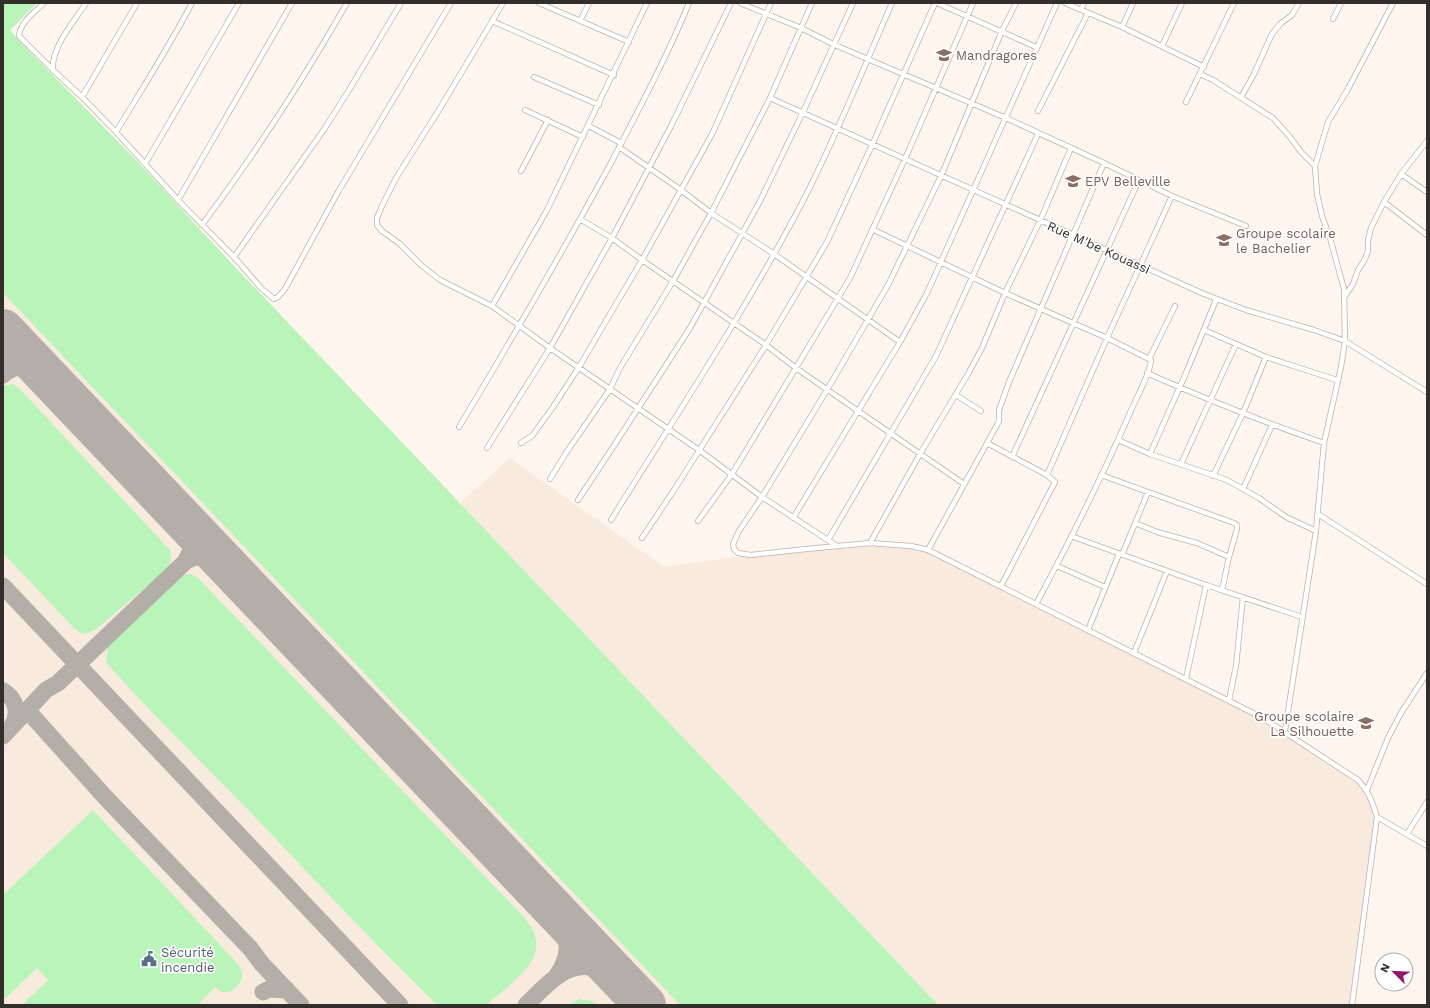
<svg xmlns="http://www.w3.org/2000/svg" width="1430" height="1008" font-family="'Work Sans',sans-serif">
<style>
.built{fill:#f9eade}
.green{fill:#b9f5b8}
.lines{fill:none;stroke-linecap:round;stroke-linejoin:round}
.taxiway{stroke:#b4aea9;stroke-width:17}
.runway{stroke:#b4aea9;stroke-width:42}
.street-casing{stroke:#bcb3ad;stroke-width:6}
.street{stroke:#fff;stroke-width:4.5}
.labels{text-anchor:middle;stroke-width:3.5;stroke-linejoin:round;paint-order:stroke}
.education-label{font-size:13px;fill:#785e54;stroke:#fff;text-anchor:start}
.street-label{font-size:13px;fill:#312e2c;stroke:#fff}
.service-label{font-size:13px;fill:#4e5e75;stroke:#fff;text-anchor:start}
</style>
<rect width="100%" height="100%" fill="#fdf5ee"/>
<!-- built -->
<path class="built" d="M3,3H37L10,31L135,159L233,265L460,503L510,458L664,567L751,555L870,543L922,547L1263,718L1358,780L1367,790L1377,817L1352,1005H3Z"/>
<!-- green -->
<path class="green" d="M3,3H37L10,30L22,44L135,159L233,265L938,1005H680L3,293Z
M13,384L20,389L170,550C172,558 172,563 166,570L95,630C85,635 82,635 74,628L3,553V386Z
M187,574H191L197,577L521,914C528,922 535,930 536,941C537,948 535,956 531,962C524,974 497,997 485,1005H437L435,1003C379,948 325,891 271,834C217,776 158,722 106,662L108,647L176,579Z
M93,810L238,964C240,968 243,972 242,977C241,983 233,992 226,992C222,993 218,990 215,987L198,1005H26L24,1003L48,980L37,968L5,999L3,997V895Z
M579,999L591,1001L601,1005H568Z"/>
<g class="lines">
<!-- taxiway -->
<path class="taxiway" d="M7,371C14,359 13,350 10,338
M3,375C15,364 28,366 42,371
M185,562C195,545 193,542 187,524
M3,586L400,1005
M3,691C16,698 20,714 12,726
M27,710L106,798L250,948L262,964L301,1005
M3,736L46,690L58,683L185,562C197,554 208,556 222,560
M556,977C573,954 568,937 558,913
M263,992L269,989L287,990
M526,1005C543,989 563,963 590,967C601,968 610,973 619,978"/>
<!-- runway -->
<path class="runway" d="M3,330L645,1005"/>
<defs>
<path id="street" d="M44,3C35,12 20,22 19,36L53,70L82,97L116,132L178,200L292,3
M503,3L439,110L396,178L382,206L377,218V225L382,231L400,244L422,266L440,280L492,306L550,348L699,450L762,497L837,546
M539,3L629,42
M740,3L801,28L835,45L1006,118L1104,163L1172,196L1246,226
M937,3L1036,47
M1016,3L1002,31L941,176L888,285L827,390L762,497L739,531L733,544L734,549L738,553L751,555L806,549L870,543L911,546L928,550L1263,718L1358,780C1369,792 1372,801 1377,817L1352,1005
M1065,3L1122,27L1204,67
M1081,10L1084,3
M1333,19L1341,3
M492,21L614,75
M580,21L589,3
M1122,27L1133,3
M1162,46L1182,3
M53,70C51,47 74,22 86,3
M1200,74L1213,80L1273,118L1290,137L1301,152L1315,166
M534,77L599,105
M82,97L137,3
M1241,97L1253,76L1272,34L1280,24L1292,15L1299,3
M770,98L1204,294L1246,310L1314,330L1345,341L1427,392
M1186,102L1234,3
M525,110L583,137
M1038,111L1088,13
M589,126L621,143
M116,132C142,89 169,47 192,3
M619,147L681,190L711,213L774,254L900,342
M145,164L239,3
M521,171L548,120
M1401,174L1427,192
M178,200L234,257L262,289L274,299L278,297L285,289L338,192L451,3
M1384,202L1427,235
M580,219L612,238L642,260L766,345L796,368L964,484
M202,225C255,154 303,80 347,3
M874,230L1005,293L1107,338L1151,360C1151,371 1138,395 1133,406C1104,473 1071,539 1036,604
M234,257L325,128L349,90L401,3
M1345,296L1353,284L1358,270L1364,261L1368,251V240L1371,228L1384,202L1401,174L1427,141
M492,306L547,210L647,3
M1204,330L1266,357L1337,380
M1149,359L1175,306
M1147,373C1205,399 1264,422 1324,443
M956,395L981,411
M459,427C512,339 563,251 612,161C639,109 667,57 689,3
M1118,440L1150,454L1227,480L1259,498L1286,517L1316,531
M521,443L532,436L553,407L579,367L642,260L712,134L771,3
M987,443L1047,475L1055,482L1001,586
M487,448L550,348L612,238L671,126L731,3
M1150,454L1186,373L1216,300
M1012,457L1139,180
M1181,464L1236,344
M1047,475L1107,338L1172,196
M1101,475L1234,523L1237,525V529L1229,557L1222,590
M1213,476L1243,413L1266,357
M550,479L566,453L610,389L620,368L673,281L711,213L770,98L812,3
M1243,489L1272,425
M578,500L615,444L690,328L759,203L803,112L853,3
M1318,514L1427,584
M793,518L900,342L927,293L1057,3
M611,520C677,414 746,310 804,199C837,135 863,69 892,3
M698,521L732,474L850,278L905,159L973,3
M1135,523L1157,532L1197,543L1229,557
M1071,536L1206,585L1302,617
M642,538L674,490L766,345L827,242L872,145L935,3
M828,540L936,356L1038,134
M870,543L920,454L968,374L982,348L1005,293L1040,221L1071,148
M928,550L997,425L999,421V410L1009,382L1104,163
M1122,555L1148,492
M1057,566L1105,587
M1088,630L1119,554
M1134,653L1167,571
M1186,679L1206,585
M1229,700L1236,666L1243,597
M1285,731L1316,531L1324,443L1341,367L1345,341L1344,289L1330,238L1322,216L1317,194L1315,166L1328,122L1348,89L1393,3
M1367,790L1388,738L1401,713L1427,673
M1377,817L1427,846
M1407,834L1427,802"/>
</defs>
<!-- street casing -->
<use href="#street" class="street-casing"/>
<!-- street -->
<use href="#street" class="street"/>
</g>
<!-- icons -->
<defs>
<symbol id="school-bare" viewBox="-9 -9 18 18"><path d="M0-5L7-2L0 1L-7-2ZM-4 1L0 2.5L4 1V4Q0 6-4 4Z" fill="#8d6e63" stroke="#fff" stroke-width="2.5" paint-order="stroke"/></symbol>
<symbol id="civic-bare" viewBox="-9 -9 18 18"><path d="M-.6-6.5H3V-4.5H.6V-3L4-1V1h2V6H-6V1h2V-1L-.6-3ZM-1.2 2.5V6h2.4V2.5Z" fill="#5c6f8a" stroke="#fff" stroke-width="2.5" paint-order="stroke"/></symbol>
</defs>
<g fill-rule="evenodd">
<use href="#school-bare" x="933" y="44" width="22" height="22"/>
<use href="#school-bare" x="1062" y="170" width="22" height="22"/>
<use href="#school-bare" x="1213" y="229" width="22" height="22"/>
<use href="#school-bare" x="1355" y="712" width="22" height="22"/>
<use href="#civic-bare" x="138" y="948" width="22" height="22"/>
</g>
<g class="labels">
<!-- education labels -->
<g class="education-label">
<text x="956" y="60">Mandragores</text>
<text x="1085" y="186">EPV Belleville</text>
<text x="1236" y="238">Groupe scolaire<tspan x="1236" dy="15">le Bachelier</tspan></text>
<text x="1354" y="721" text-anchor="end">Groupe scolaire<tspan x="1354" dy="15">La Silhouette</tspan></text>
</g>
<!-- street labels -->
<g class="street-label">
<text transform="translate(1099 247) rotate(24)" y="5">Rue M'be Kouassi</text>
</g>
<!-- service labels -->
<g class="service-label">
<text x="161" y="957">Sécurité<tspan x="161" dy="15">incendie</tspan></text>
</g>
</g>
<!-- border -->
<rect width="1430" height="1008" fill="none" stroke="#312e2c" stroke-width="8"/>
<!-- north arrow -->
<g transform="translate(1394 972) rotate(294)"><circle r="19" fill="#ffffff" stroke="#adabab"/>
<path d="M0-3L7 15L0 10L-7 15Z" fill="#96166e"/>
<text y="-6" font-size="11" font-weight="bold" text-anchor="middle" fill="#312e2c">N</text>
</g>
</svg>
